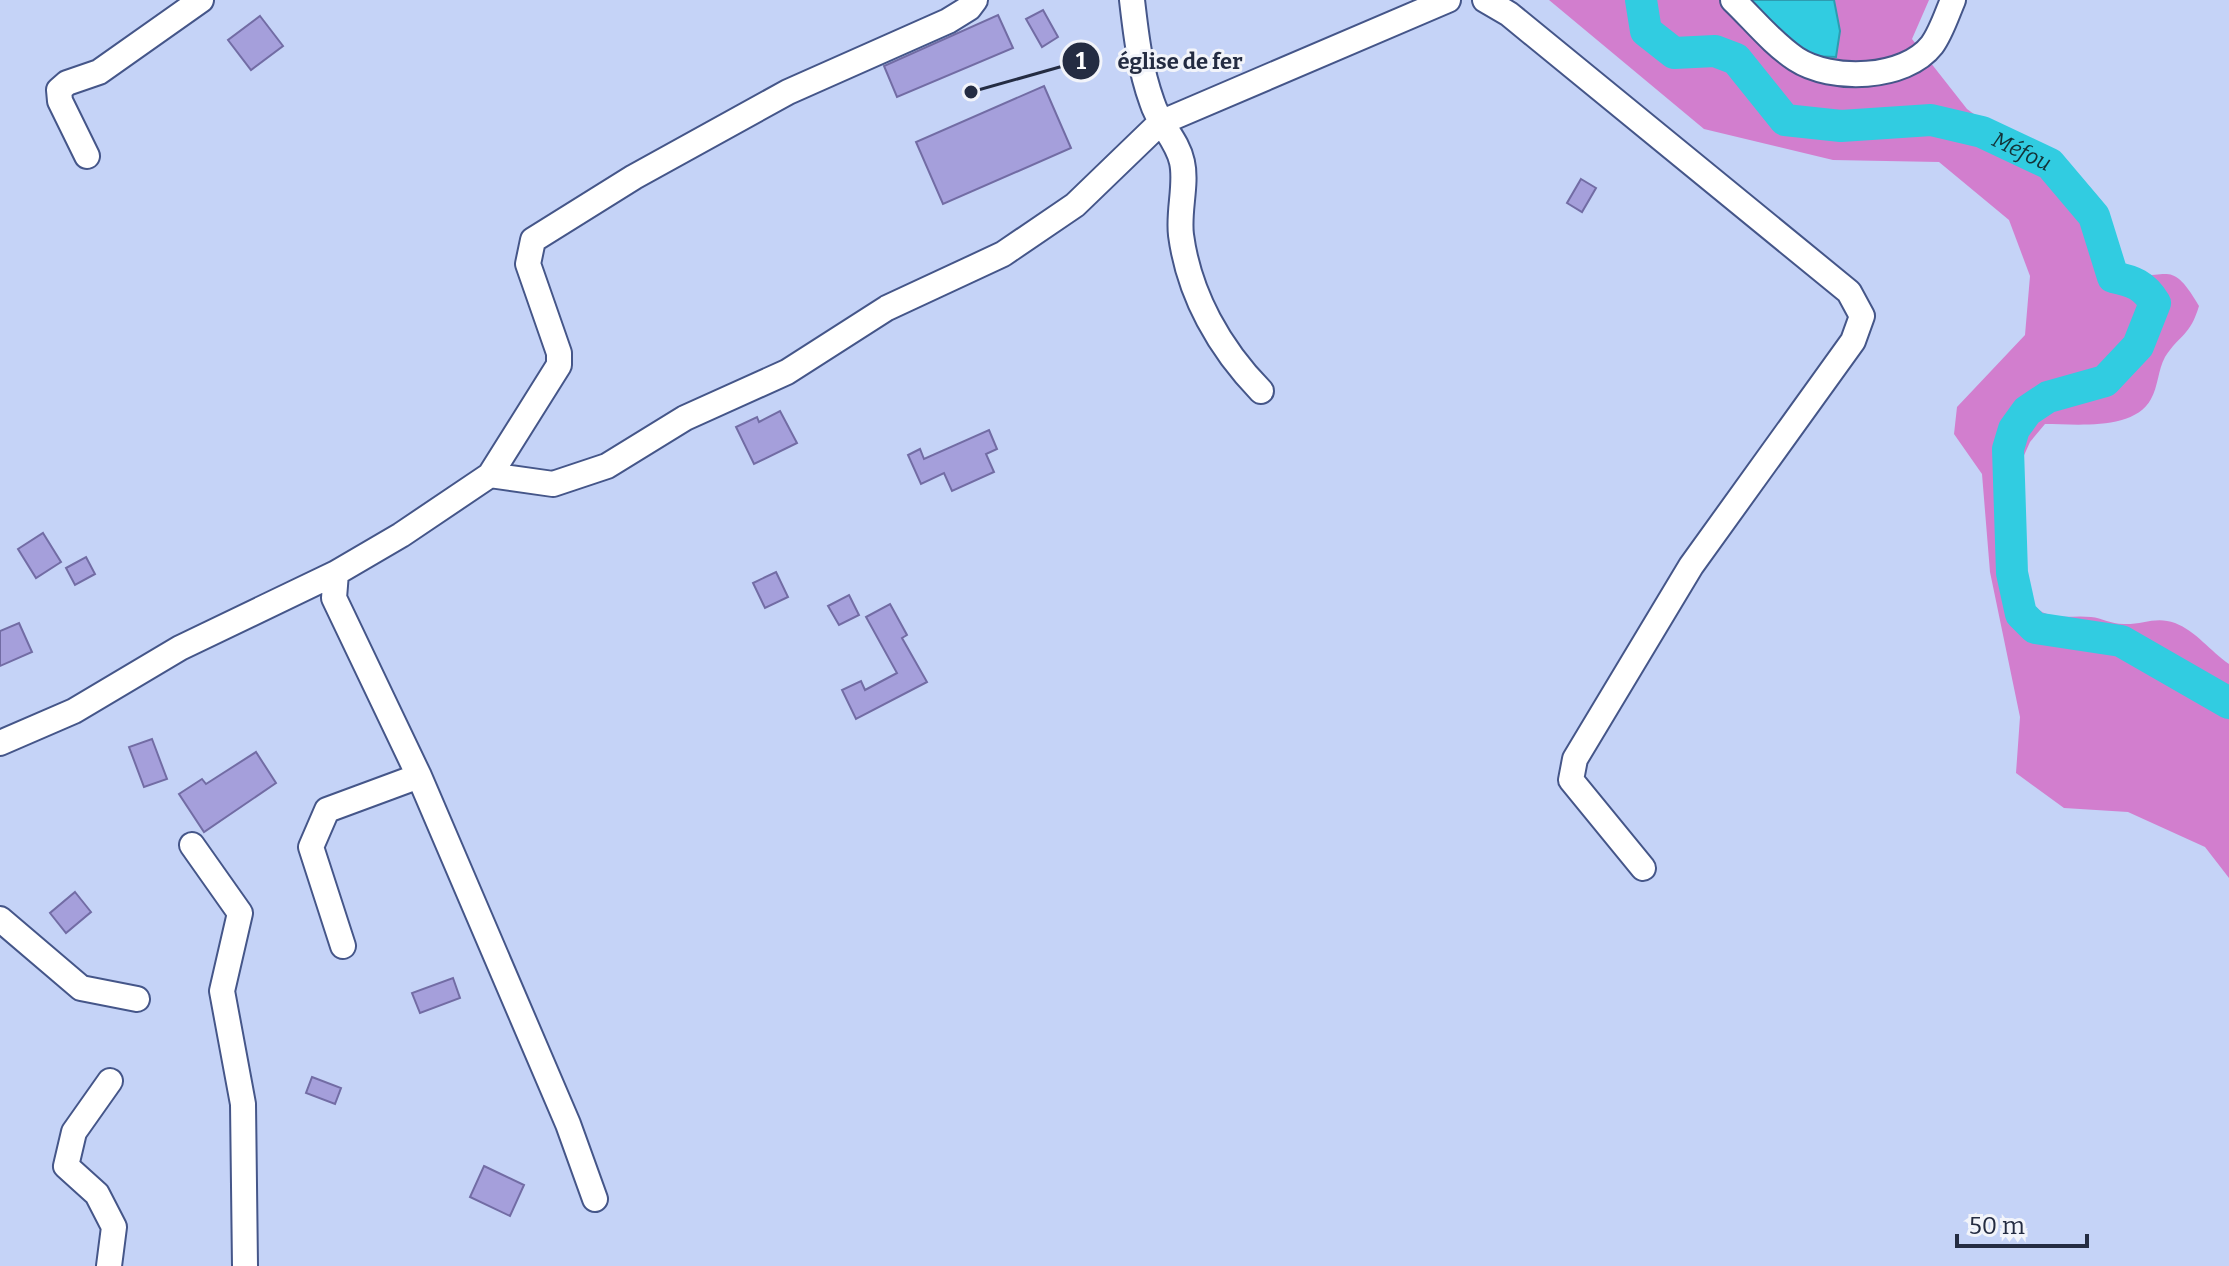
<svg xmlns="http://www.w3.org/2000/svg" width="2229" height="1266" font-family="Bitter,serif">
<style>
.green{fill:#d27ece}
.water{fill:#31cce1;stroke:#2d9cb1;stroke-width:2}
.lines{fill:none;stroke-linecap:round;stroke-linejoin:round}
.river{stroke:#31cce1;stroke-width:32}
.building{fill:#a59fdb;stroke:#726ca4;stroke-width:2}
.minor-casing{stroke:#455689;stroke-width:28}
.minor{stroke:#fff;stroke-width:24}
.labels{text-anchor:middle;stroke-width:6;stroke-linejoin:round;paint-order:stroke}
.water-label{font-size:22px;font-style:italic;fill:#133237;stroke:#f2f4fa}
.leader{fill:none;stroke:#242c42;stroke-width:3}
.callout-dot{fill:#242c42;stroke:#f2f4fa;stroke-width:3}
.mark-label{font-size:24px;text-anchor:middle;font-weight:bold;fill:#fff}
.callout-label{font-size:22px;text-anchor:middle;font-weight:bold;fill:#242c42;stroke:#f2f4fa;stroke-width:6;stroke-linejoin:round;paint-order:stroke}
</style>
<rect width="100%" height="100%" fill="#c5d3f7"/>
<!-- green -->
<path class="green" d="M1549,0H1746L1793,43L1836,57L1840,31L1834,0H1929L1912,39L1967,109L1985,122L2065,159L2101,200L2115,261L2124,274C2170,281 2170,257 2199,306C2190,336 2180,334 2165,357C2158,370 2158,387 2151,399C2134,431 2075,424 2045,424L2030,442L2021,462L2024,485L2019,508L2025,518C2023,545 2015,604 2047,614C2061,619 2076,615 2091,617C2103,618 2112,625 2126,624C2144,624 2157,616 2175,623C2196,631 2210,651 2229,664V878L2205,847L2128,812L2064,808L2016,773L2020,717L1990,572L1982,474L1954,434L1957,407L2025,335L2030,276L2009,220L1939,162L1833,160L1704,129Z"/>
<!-- water -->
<path class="water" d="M1746,0H1834L1840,31L1836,57L1811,56Z"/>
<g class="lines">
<!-- river -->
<path class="river" id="s1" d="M1641,0L1646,31L1674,53L1715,51L1736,59L1785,120L1841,126L1931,120L1982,132L2050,164L2094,216L2113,277C2133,281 2144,285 2155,303L2138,346L2105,381L2048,397L2027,411L2014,429L2008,449L2012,573L2021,614L2035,628L2121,641L2229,703"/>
</g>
<!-- building -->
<path class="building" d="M1043,10L1058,37L1042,47L1026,19Z
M998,15L1013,48L897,97L884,66Z
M260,16L283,46L251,70L228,40Z
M1044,86L1071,148L943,204L916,142Z
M1581,179L1596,188L1582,212L1567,203Z
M780,411L797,443L754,464L736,427L757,417L759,422Z
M989,430L997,449L986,454L994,472L952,491L944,473L921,484L908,455L920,449L924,459Z
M43,533L61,562L36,578L18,549Z
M86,557L95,574L75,585L66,568Z
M776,572L788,597L765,608L753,583Z
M849,595L859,615L839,625L828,606Z
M890,604L907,635L902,638L927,682L856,719L842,690L861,681L865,690L897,673L866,617Z
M19,623L32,652L0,666V631Z
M152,739L167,779L144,787L129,747Z
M256,752L276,783L204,832L179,794L202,779L206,784Z
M75,892L91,912L66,933L50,913Z
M453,978L460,998L420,1013L412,993Z
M312,1077L341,1088L335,1104L306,1093Z
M484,1166L524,1185L510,1216L470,1197Z"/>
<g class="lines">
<defs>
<path id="minor" d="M1132,0C1136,35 1140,69 1152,102C1159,125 1177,139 1182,162C1187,184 1178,211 1181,235C1189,295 1220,349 1261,391
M1485,0L1509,14L1849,292L1862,316L1853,341L1691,566L1575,759L1571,780L1643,868
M1733,0C1753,19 1773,44 1796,59C1831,82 1905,80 1932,45C1941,33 1947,14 1953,0
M87,156L60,101L59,90L67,83L99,72L201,0
M490,475L553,484L607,466L685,418L787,372L887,308L1003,254L1075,205L1160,123L1448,0
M336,573L334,598L419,776L568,1124L595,1199
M0,743L74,711L180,648L336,573L401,535L490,475L559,365V353L528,264L533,240L634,177L788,92L948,21L969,8L975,0
M192,845L240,913L222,991L243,1104L245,1266
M0,919L81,988L137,999
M343,946L311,847L327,810L419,776
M109,1266L114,1227L97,1194L66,1166L74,1132L110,1081"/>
</defs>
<!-- minor casing -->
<use href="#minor" class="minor-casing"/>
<!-- minor -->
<use href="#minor" class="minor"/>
</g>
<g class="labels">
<!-- water labels -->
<g class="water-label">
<text dy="8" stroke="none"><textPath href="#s1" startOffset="452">Méfou</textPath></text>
</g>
</g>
<!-- callouts -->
<path class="leader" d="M971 92L1081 61"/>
<g class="callout-dot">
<circle cx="971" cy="92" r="8"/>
<circle cx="1081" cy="61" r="20"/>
</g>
<g class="mark-label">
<text x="1081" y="69">1</text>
</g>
<g class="callout-label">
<text x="1180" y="69">église de fer</text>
</g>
<!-- scale -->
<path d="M1957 1234v12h130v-12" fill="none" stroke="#242c42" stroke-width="4"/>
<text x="1969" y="1234" font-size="24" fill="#242c42" stroke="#f2f4fa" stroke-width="6" paint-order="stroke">50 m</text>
</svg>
